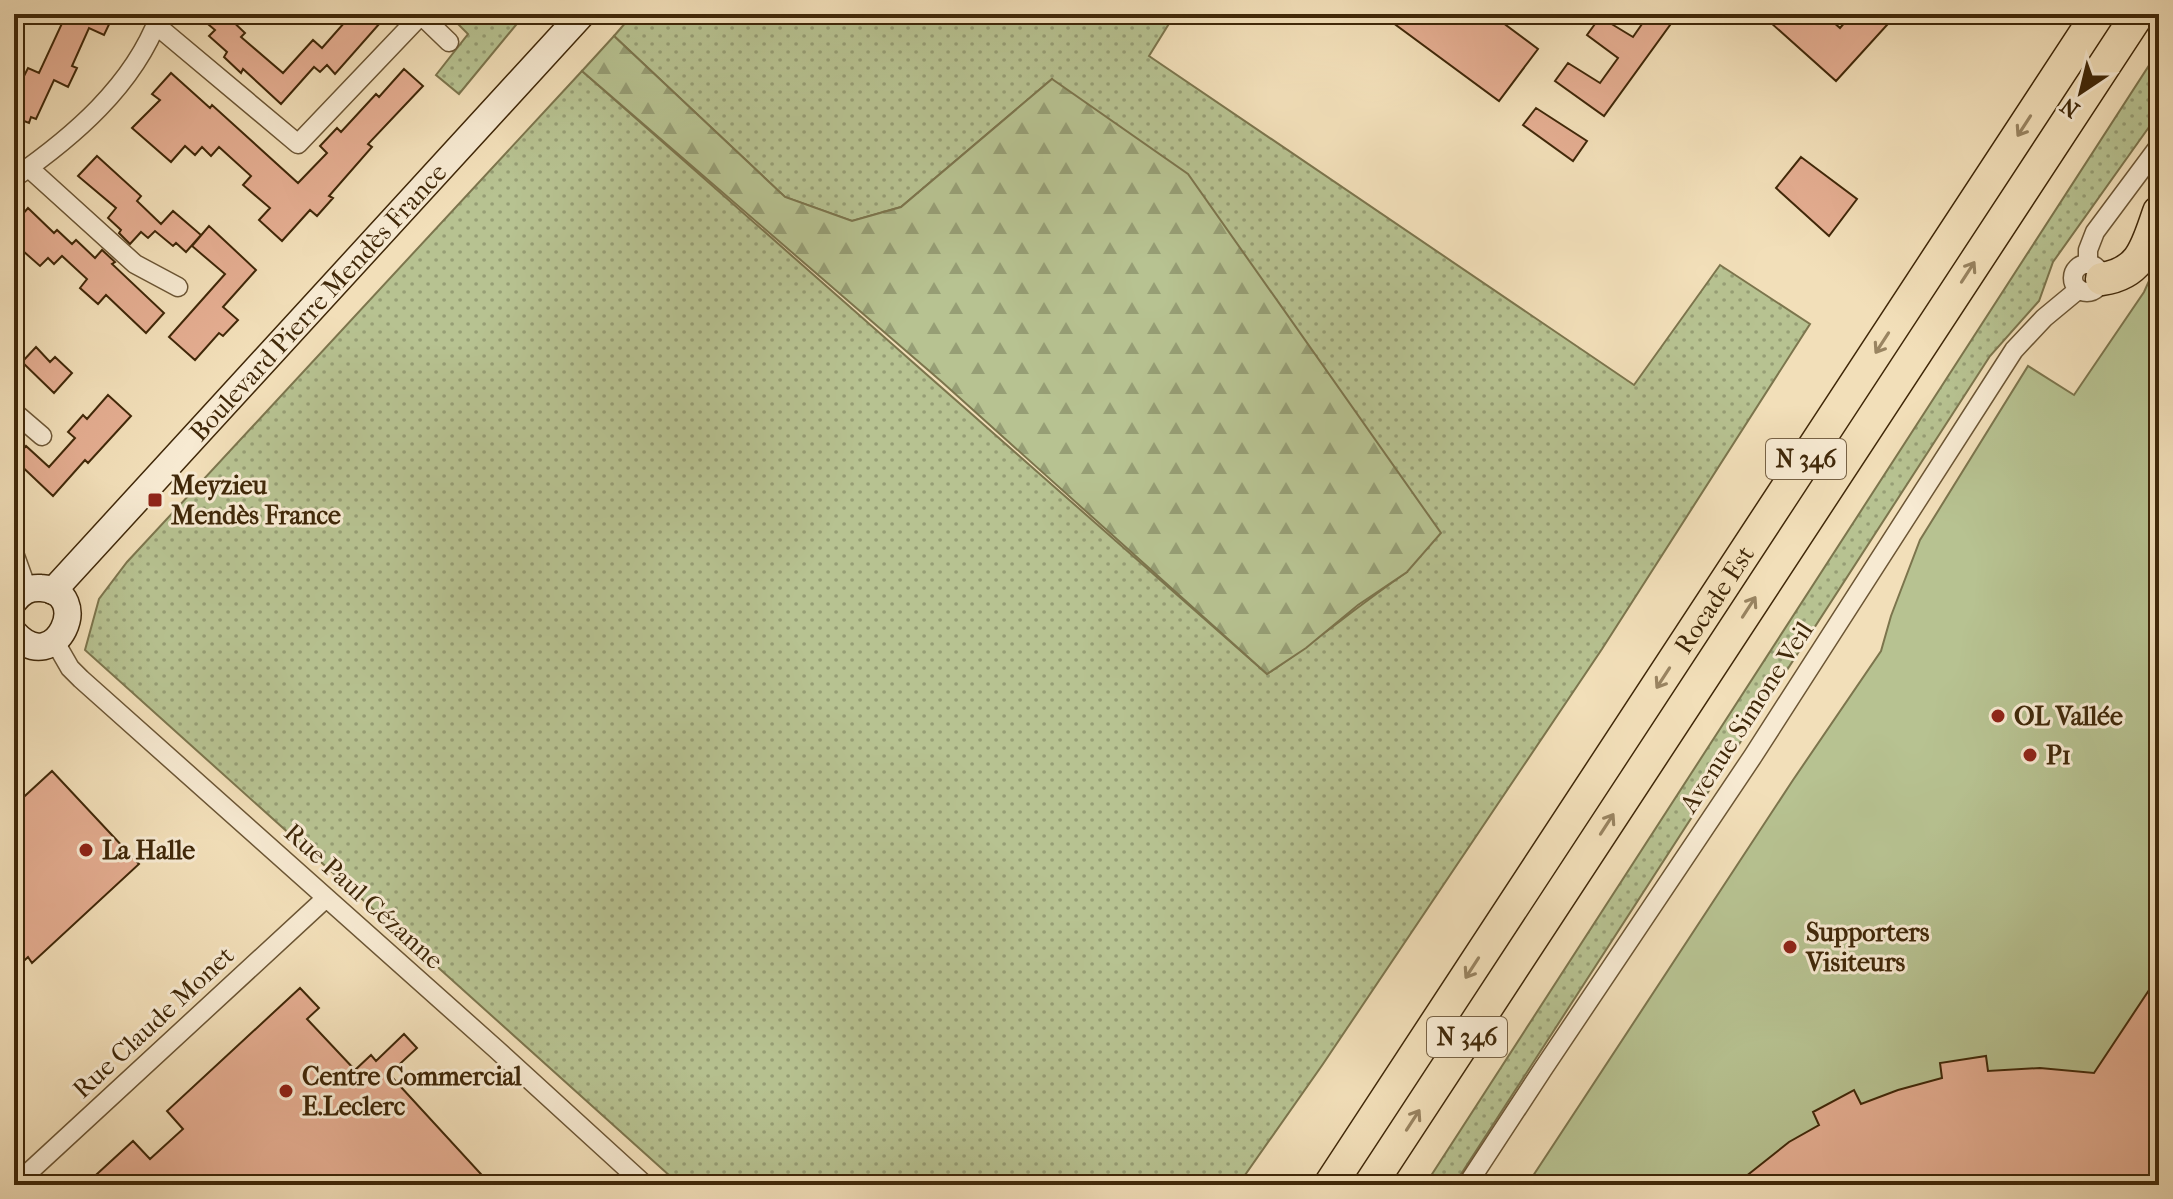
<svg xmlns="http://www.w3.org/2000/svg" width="2173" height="1199" font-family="'IM FELL French Canon',serif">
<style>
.grass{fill:url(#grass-dots);stroke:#7c754d;stroke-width:2}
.forest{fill:url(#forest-firs);stroke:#7c754d;stroke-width:2}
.pitch{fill:#b7c291;stroke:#7c754d;stroke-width:2}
.building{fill:#e5ae92;stroke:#402809;stroke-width:2}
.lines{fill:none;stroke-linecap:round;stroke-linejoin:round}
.street-casing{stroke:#6c5635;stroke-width:21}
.secondary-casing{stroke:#402809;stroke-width:29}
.highway-casing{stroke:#402809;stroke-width:35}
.street{stroke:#f7ead2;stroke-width:18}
.secondary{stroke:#f7ead2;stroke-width:26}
.highway{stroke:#f2dfb9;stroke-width:32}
.oneway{stroke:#998461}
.poi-dot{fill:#8f2418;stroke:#f7ead2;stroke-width:3}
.labels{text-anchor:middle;stroke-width:6;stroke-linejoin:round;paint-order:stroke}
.shield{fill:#f7ead2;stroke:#776245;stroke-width:2}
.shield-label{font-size:24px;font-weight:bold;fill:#402809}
.street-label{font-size:26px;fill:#402809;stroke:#f7ead2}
.poi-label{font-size:26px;font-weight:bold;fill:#402809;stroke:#f7ead2;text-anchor:start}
</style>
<defs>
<pattern id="grass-dots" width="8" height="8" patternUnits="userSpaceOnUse" patternTransform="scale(2)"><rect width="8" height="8" fill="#b7c291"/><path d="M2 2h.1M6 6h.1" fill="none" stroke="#969e75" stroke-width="1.8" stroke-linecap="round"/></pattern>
<pattern id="forest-firs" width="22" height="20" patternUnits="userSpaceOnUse" patternTransform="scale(2)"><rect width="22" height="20" fill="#b7c291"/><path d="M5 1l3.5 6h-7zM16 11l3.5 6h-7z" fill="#969e75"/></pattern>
</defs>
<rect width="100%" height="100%" fill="#f2dfb9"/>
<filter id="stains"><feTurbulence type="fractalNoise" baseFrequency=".0025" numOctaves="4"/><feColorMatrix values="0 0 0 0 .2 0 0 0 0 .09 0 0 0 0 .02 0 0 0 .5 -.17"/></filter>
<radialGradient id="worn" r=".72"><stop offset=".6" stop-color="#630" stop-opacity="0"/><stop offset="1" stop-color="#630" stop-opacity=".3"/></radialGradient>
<!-- grass -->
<path class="grass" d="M448,14H525L459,94L436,75L468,34Z
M633,14H1175L1149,56L1634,385L1720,265L1810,324L1602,649L1323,1064L1238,1185H680L85,650L99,599L127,562L582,71L1267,674C1315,642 1359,605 1407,572L1052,79L901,207L852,221L785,197L614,36Z
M2159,50V113L2053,262L2039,301L1990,356L1454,1185H1425Z"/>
<!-- forest -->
<path class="forest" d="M614,36L785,197L852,221L901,207L1052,79L1188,174L1441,533L1407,572L1358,605L1306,648L1267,674L942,382L582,71Z"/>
<!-- pitch -->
<path class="pitch" d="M2159,259V1185H1527L1793,780L1881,651L1891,616L1920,540L2028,366L2074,395L2144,292Z"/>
<!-- building -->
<path class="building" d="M59,14H114L104,35L89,28L72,66L77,68L68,87L54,80L36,119L31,117L29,123L14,117V96L28,68L39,73L65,17Z
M196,14H225L245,33L241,37L283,73L313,40L322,48L352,14H388L335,74L327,65L320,72L314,67L281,104L243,69L241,73L224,57L227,52L209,36L215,30Z
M1381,14H1491L1538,49L1499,101Z
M1649,14H1678L1604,116L1555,81L1568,63L1600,83L1618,58L1587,35L1600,17L1633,37Z
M1761,14H1824L1840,28L1852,14H1897L1836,81Z
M404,69L423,86L368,144L372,147L329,196L333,198L317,216L310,210L282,241L259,220L270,208L243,185L251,176L219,147L211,156L202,147L195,155L185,146L171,162L132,128L160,100L152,94L171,73L210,108L212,105L298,183L327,153L320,146L337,128L341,132L376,94L379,97Z
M1536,108L1587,141L1573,161L1523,125Z
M97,156L141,196L137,201L161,224L173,211L201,235L186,252L176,243L173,246L155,231L148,238L141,232L130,244L119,233L121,230L108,218L116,208L78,176Z
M1801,157L1857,199L1829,236L1776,188Z
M28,208L54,233L57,230L72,244L76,240L95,258L102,250L115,262L112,264L164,313L146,333L106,295L98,304L80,288L87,279L62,256L54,264L48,258L40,266L14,243V224Z
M209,226L256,270L223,307L238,320L223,336L219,333L195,360L169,337L225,274L192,246Z
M36,347L50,362L55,357L72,373L54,393L22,362Z
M108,395L131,416L88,463L85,460L53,496L14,459L26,446L49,467L75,438L68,432L83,415L87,419Z
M52,771L139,864L32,963L28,957L14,970V806Z
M2159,975V1185H1735L1789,1142L1819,1125L1813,1112L1854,1090L1861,1104L1898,1090L1942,1078L1940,1063L1986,1056L1988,1071L2040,1068L2094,1073Z
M300,988L319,1008L307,1019L355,1070L371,1055L376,1061L404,1034L417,1048L389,1074L491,1185H85L133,1141L150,1159L183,1129L167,1111Z"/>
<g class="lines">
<defs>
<path id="street" d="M156,25L298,144L421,15L449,42
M29,168L135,264L178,287
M14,178C73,137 133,86 159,17
M2088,263V250L2095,232L2159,146
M2073 278a14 14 0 1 1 28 0a14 14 0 1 1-28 0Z
M14,412L42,436
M14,553L27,589
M55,642L70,668L81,679L496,1049L645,1185
M15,1185L326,898
M1467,1185L1543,1069L1753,756L2014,350L2044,318L2079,289"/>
<g id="secondary">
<path id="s1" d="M53,591L582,14"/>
<path d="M14,601C21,592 29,587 41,588C95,591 56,680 14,633"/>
</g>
<g id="highway">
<path d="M2102,279C2142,273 2147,246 2159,212"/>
<path id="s2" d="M1330,1185L2098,14"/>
<path d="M1370,1185L2138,14"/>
</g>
</defs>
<!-- street casing -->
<use href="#street" class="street-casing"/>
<!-- secondary casing -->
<use href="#secondary" class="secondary-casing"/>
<!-- highway casing -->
<use href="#highway" class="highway-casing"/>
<!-- street -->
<use href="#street" class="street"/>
<!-- secondary -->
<use href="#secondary" class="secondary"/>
<!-- highway -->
<use href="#highway" class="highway"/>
</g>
<!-- one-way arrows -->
<defs><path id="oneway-shaft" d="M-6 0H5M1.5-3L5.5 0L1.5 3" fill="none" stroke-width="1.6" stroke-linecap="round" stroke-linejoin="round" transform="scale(2)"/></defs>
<g class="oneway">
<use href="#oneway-shaft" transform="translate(2024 126) rotate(123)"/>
<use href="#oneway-shaft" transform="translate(1968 272) rotate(-57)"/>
<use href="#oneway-shaft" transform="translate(1882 343) rotate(123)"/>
<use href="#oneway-shaft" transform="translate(1749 607) rotate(-57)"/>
<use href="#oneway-shaft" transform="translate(1663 678) rotate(123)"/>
<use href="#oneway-shaft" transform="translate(1607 824) rotate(-57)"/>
<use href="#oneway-shaft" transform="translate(1472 968) rotate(123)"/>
<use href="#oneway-shaft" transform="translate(1413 1120) rotate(-57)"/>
</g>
<!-- markers -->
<g class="poi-dot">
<rect x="147" y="492" width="16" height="16" rx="4"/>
<circle cx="1998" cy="716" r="8"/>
<circle cx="2030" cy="755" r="8"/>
<circle cx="86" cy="850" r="8"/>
<circle cx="1790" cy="947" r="8"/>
<circle cx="286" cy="1091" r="8"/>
</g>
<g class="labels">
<!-- shield labels -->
<g class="shield">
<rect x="1766" y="439" width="80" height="40" rx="6"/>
<rect x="1427" y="1017" width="80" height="40" rx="6"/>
</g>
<g class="shield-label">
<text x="1806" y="467">N 346</text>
<text x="1467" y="1045">N 346</text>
</g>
<!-- street labels -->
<g class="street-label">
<text dy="9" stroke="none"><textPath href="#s1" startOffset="392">Boulevard Pierre Mendès France</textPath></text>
<text dy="9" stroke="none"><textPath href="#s2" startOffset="700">Rocade Est</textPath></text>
<text transform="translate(1746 717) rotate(-57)" y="9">Avenue Simone Veil</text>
<text transform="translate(364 896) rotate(42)" y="9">Rue Paul Cézanne</text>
<text transform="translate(153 1022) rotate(-43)" y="9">Rue Claude Monet</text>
</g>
<!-- poi labels -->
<g class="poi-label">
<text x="171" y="494">Meyzieu<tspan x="171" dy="30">Mendès France</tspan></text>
<text x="2014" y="725">OL Vallée</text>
<text x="2046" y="764">P1</text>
<text x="102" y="859">La Halle</text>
<text x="1806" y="941">Supporters<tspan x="1806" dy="30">Visiteurs</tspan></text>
<text x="302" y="1085">Centre Commercial<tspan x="302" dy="30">E.Leclerc</tspan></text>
</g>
</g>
<!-- margin -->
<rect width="2173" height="1199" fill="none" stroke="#f2dfb9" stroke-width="48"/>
<rect x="16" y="16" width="2141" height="1167" fill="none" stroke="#402809" stroke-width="4"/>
<rect x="24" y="24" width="2125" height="1151" fill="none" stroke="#402809" stroke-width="2"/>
<!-- north arrow -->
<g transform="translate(2081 92) rotate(215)" stroke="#f7ead2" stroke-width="6" paint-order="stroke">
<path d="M0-6L14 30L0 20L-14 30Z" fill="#402809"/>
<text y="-12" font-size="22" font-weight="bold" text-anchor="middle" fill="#402809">N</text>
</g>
<rect width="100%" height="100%" filter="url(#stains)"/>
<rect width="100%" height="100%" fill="url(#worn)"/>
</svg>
